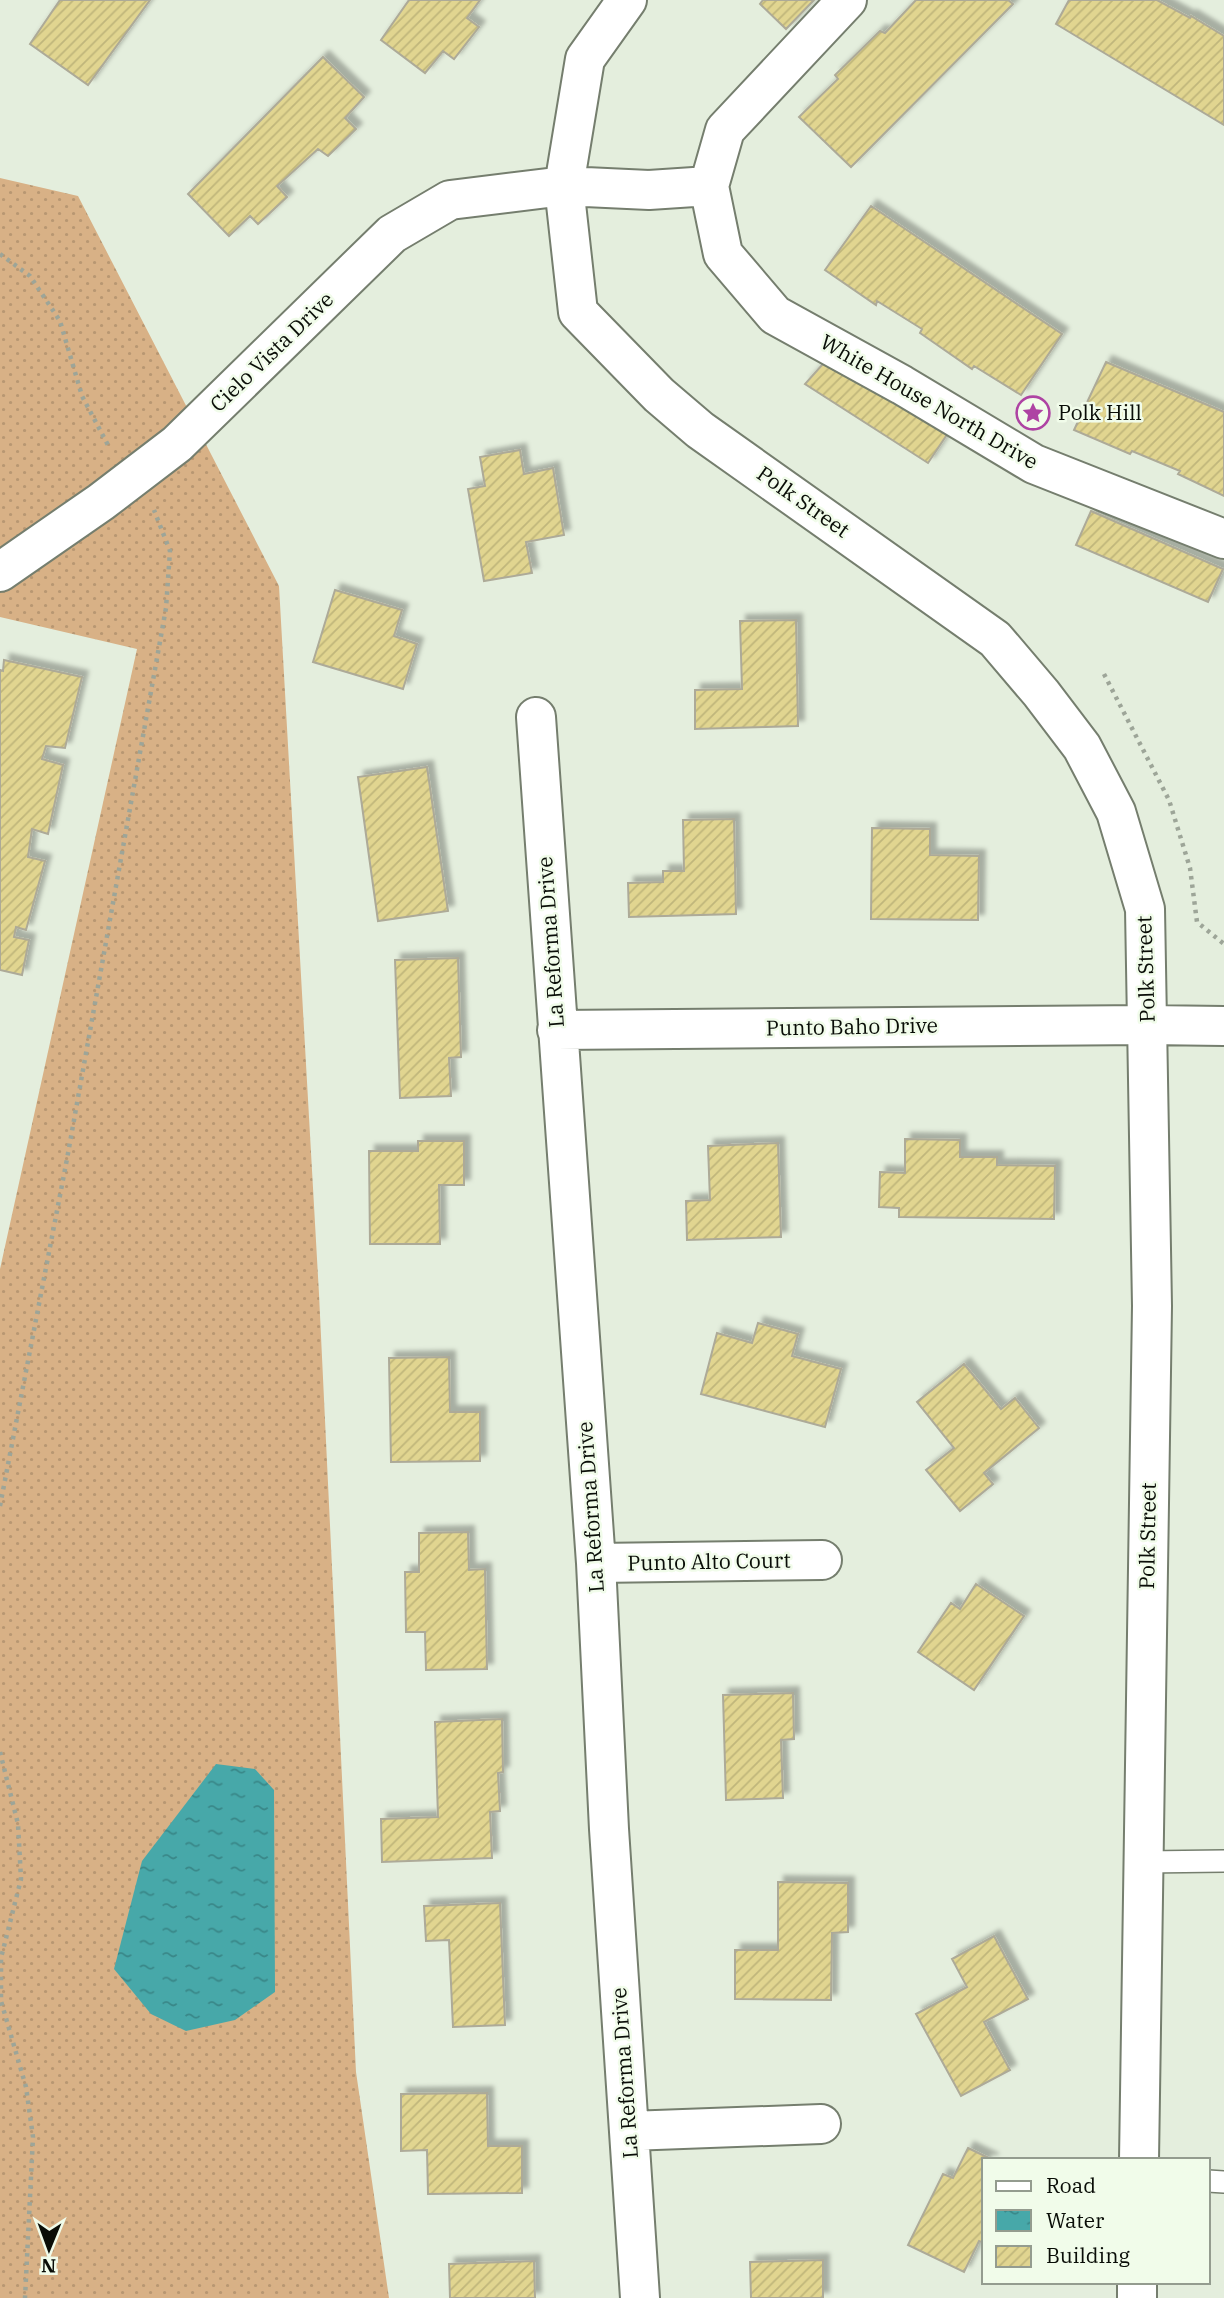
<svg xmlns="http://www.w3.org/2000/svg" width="1224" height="2298" font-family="'IBM Plex Serif',serif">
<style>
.grass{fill:url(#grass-dots)}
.water{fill:url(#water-ripples)}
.building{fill:url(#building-hatch);stroke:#adaa98;stroke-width:2;filter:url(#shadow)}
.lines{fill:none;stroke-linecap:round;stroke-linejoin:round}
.lane-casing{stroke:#757e6e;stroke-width:24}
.street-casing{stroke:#757e6e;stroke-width:42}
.path{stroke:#9da598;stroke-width:4.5;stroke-dasharray:3.5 5;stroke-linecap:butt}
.lane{stroke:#fff;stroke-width:21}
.street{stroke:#fff;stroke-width:38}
.labels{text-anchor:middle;stroke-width:5;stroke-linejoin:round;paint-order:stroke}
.street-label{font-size:21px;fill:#090d07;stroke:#f1fcea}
.poi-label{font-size:21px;fill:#090d07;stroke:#f1fcea;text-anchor:start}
</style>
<defs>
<pattern id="grass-dots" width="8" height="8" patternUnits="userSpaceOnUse" patternTransform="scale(1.75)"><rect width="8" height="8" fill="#d8b186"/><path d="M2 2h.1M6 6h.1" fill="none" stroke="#b89772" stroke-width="1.8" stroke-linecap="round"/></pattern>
<pattern id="water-ripples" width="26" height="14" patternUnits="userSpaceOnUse" patternTransform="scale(1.75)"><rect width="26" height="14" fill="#47a8a9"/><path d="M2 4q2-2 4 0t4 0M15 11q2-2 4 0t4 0" fill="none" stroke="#398788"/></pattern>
<pattern id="building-hatch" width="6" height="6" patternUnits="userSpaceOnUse" patternTransform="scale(1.75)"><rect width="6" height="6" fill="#e1d590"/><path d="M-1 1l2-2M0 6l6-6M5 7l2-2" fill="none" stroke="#c0b67b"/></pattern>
<filter id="shadow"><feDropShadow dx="6" dy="-6" stdDeviation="2" flood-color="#0004"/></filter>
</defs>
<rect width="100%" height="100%" fill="#e4eedd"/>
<!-- grass -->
<path class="grass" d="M0,178L78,196L279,586L319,1294L356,2072L389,2298H0V1269L137,649L0,617Z"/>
<!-- water -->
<path class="water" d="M216,1764L255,1769L274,1790L275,1992L235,2020L186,2031L151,2014L114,1969L142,1861Z"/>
<!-- building -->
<path class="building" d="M60,0H150L88,85L30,44Z
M409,0H480L467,18L479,27L454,59L443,51L425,73L381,40Z
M763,0H814L786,29L760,4Z
M916,0H1008L1013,4L851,167L799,117L838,79L835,75L880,31L885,33Z
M1069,0H1157L1190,18L1191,16L1224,36V125L1056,24Z
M323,57L364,97L345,118L356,129L328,156L318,149L277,186L287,197L258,224L250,216L229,236L188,194Z
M871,206L1062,334L1021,395L974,366L972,369L920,333L922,329L877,301L876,305L825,270Z
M830,356L948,433L928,463L805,384Z
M1106,362L1224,412V496L1178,474L1180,471L1132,451L1130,454L1074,430Z
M520,450L524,474L553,468L564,535L526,542L532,573L484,581L468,489L485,486L480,457Z
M1091,511L1223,569L1208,602L1076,545Z
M335,590L402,610L394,636L417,644L403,689L313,662Z
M796,620L798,726L695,729V690L742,689L740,621Z
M4,660L82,677L65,748L46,746L42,759L63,765L48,834L32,829L28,857L45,861L26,930L16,927L14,937L29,940L22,975L0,970V670L3,671Z
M427,767L448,911L378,921L358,777Z
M734,819L736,914L629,917L628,883L663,882V871H684L683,820Z
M872,828L930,829V855L979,856L978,920L871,919Z
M458,958L461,1057L449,1058L451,1096L400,1098L395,960Z
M905,1139L960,1140V1157H997V1165L1055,1166L1054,1219L899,1217V1208L879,1207L880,1172L905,1173Z
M418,1141H464V1185H439L440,1244H370L369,1151H418Z
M778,1143L781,1237L687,1240L686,1201L710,1200L708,1146Z
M758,1323L798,1334L792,1356L841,1369L825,1427L701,1394L717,1333L752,1343Z
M449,1357L450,1412H480V1461L391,1462L389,1358Z
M964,1364L1001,1409L1015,1398L1039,1428L984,1473L993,1484L960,1511L926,1470L954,1448L917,1402Z
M468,1532L469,1570L485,1569L487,1669L426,1670L425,1632H406L405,1572H419V1533Z
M976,1584L1024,1616L974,1690L918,1652L951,1603L960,1609Z
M793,1693L794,1739L781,1740L783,1798L726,1800L723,1695Z
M502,1719L503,1772L498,1773L500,1811L490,1812L492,1858L382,1862L381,1819L438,1817L435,1722Z
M778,1882L848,1883V1932L832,1933L831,2000L735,1999V1950H778Z
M500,1903L505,2025L453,2027L449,1940L426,1941L424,1906Z
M994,1936L1028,1999L984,2022L1010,2070L961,2096L916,2014L967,1987L952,1959Z
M487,2093L488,2146H522V2193L428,2194L427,2150L401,2151V2094Z
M968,2148L993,2160H984V2243L979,2241L964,2272L908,2245L943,2174L953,2178Z
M823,2260V2298H751L750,2262Z
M534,2261L535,2298H450L449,2264Z"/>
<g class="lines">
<defs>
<path id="lane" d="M1144,1862L1224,1861
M1208,2181L1224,2182"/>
<path id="street" d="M627,0L585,59L564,186L578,312L659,395L700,430L995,639L1041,693L1082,747L1116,812L1145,909L1152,1306L1139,2160
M847,0L725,130L709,186L723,254L775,315L902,385L1034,464L1224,539
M0,572L101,502L177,444L392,234L450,200L564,186L649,190L709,186
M536,717L596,1563L609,1829L640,2298
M557,1030L1148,1025L1224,1026
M596,1563L822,1560
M629,2131L821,2124
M1137,2298V2282"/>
</defs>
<!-- lane casing -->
<use href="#lane" class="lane-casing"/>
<!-- street casing -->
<use href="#street" class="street-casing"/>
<!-- path -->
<path class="path" d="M0,254L30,276L60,321L82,396L109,447
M1104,674L1169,800L1190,868L1197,922L1224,944
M0,1506L67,1159L166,608L170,551L154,510
M0,1752L18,1824L21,1879L1,1958V2001L26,2087L33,2137L25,2298"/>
<!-- lane -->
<use href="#lane" class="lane"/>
<!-- street -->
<use href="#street" class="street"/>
</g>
<!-- icons -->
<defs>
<symbol id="sight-ring" viewBox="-11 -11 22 22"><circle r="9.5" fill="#f1fcea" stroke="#ae43a3" stroke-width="1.5"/><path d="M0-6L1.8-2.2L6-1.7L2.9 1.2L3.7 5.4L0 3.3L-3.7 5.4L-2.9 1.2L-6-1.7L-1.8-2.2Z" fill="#ae43a3"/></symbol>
</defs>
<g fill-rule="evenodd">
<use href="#sight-ring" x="1014" y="394" width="38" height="38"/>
</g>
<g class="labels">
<!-- street labels -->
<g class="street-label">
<text transform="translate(272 352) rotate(-44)" y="7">Cielo Vista Drive</text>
<text transform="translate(929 402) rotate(30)" y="7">White House North Drive</text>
<text transform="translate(803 502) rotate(35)" y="7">Polk Street</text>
<text transform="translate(551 942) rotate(-94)" y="7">La Reforma Drive</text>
<text transform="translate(1146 969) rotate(-92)" y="7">Polk Street</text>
<text transform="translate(852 1027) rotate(-1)" y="7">Punto Baho Drive</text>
<text transform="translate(591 1507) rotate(-94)" y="7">La Reforma Drive</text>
<text transform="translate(1148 1536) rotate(-89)" y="7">Polk Street</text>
<text transform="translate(709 1562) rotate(-1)" y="7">Punto Alto Court</text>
<text transform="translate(625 2073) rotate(-94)" y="7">La Reforma Drive</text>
</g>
<!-- poi labels -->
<g class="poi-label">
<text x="1058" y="420">Polk Hill</text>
</g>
</g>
<!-- legend -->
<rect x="982" y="2158" width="228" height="126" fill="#f1fcea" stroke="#949c8f" stroke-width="2"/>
<rect x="996" y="2181" width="35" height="10" fill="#ffffff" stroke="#949c8f" stroke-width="2"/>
<text x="1046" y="2193" font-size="21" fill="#090d07">Road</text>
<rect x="996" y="2210" width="35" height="21" fill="url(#water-ripples)" stroke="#949c8f" stroke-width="2"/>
<text x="1046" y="2228" font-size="21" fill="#090d07">Water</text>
<rect x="996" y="2246" width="35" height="21" fill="url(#building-hatch)" stroke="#949c8f" stroke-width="2"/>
<text x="1046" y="2263" font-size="21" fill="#090d07">Building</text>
<!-- north arrow -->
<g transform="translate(49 2249) rotate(181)" stroke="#f1fcea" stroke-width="5" paint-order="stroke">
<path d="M0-5L12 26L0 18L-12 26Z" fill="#090d07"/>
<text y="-10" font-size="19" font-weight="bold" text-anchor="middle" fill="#090d07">N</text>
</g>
</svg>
